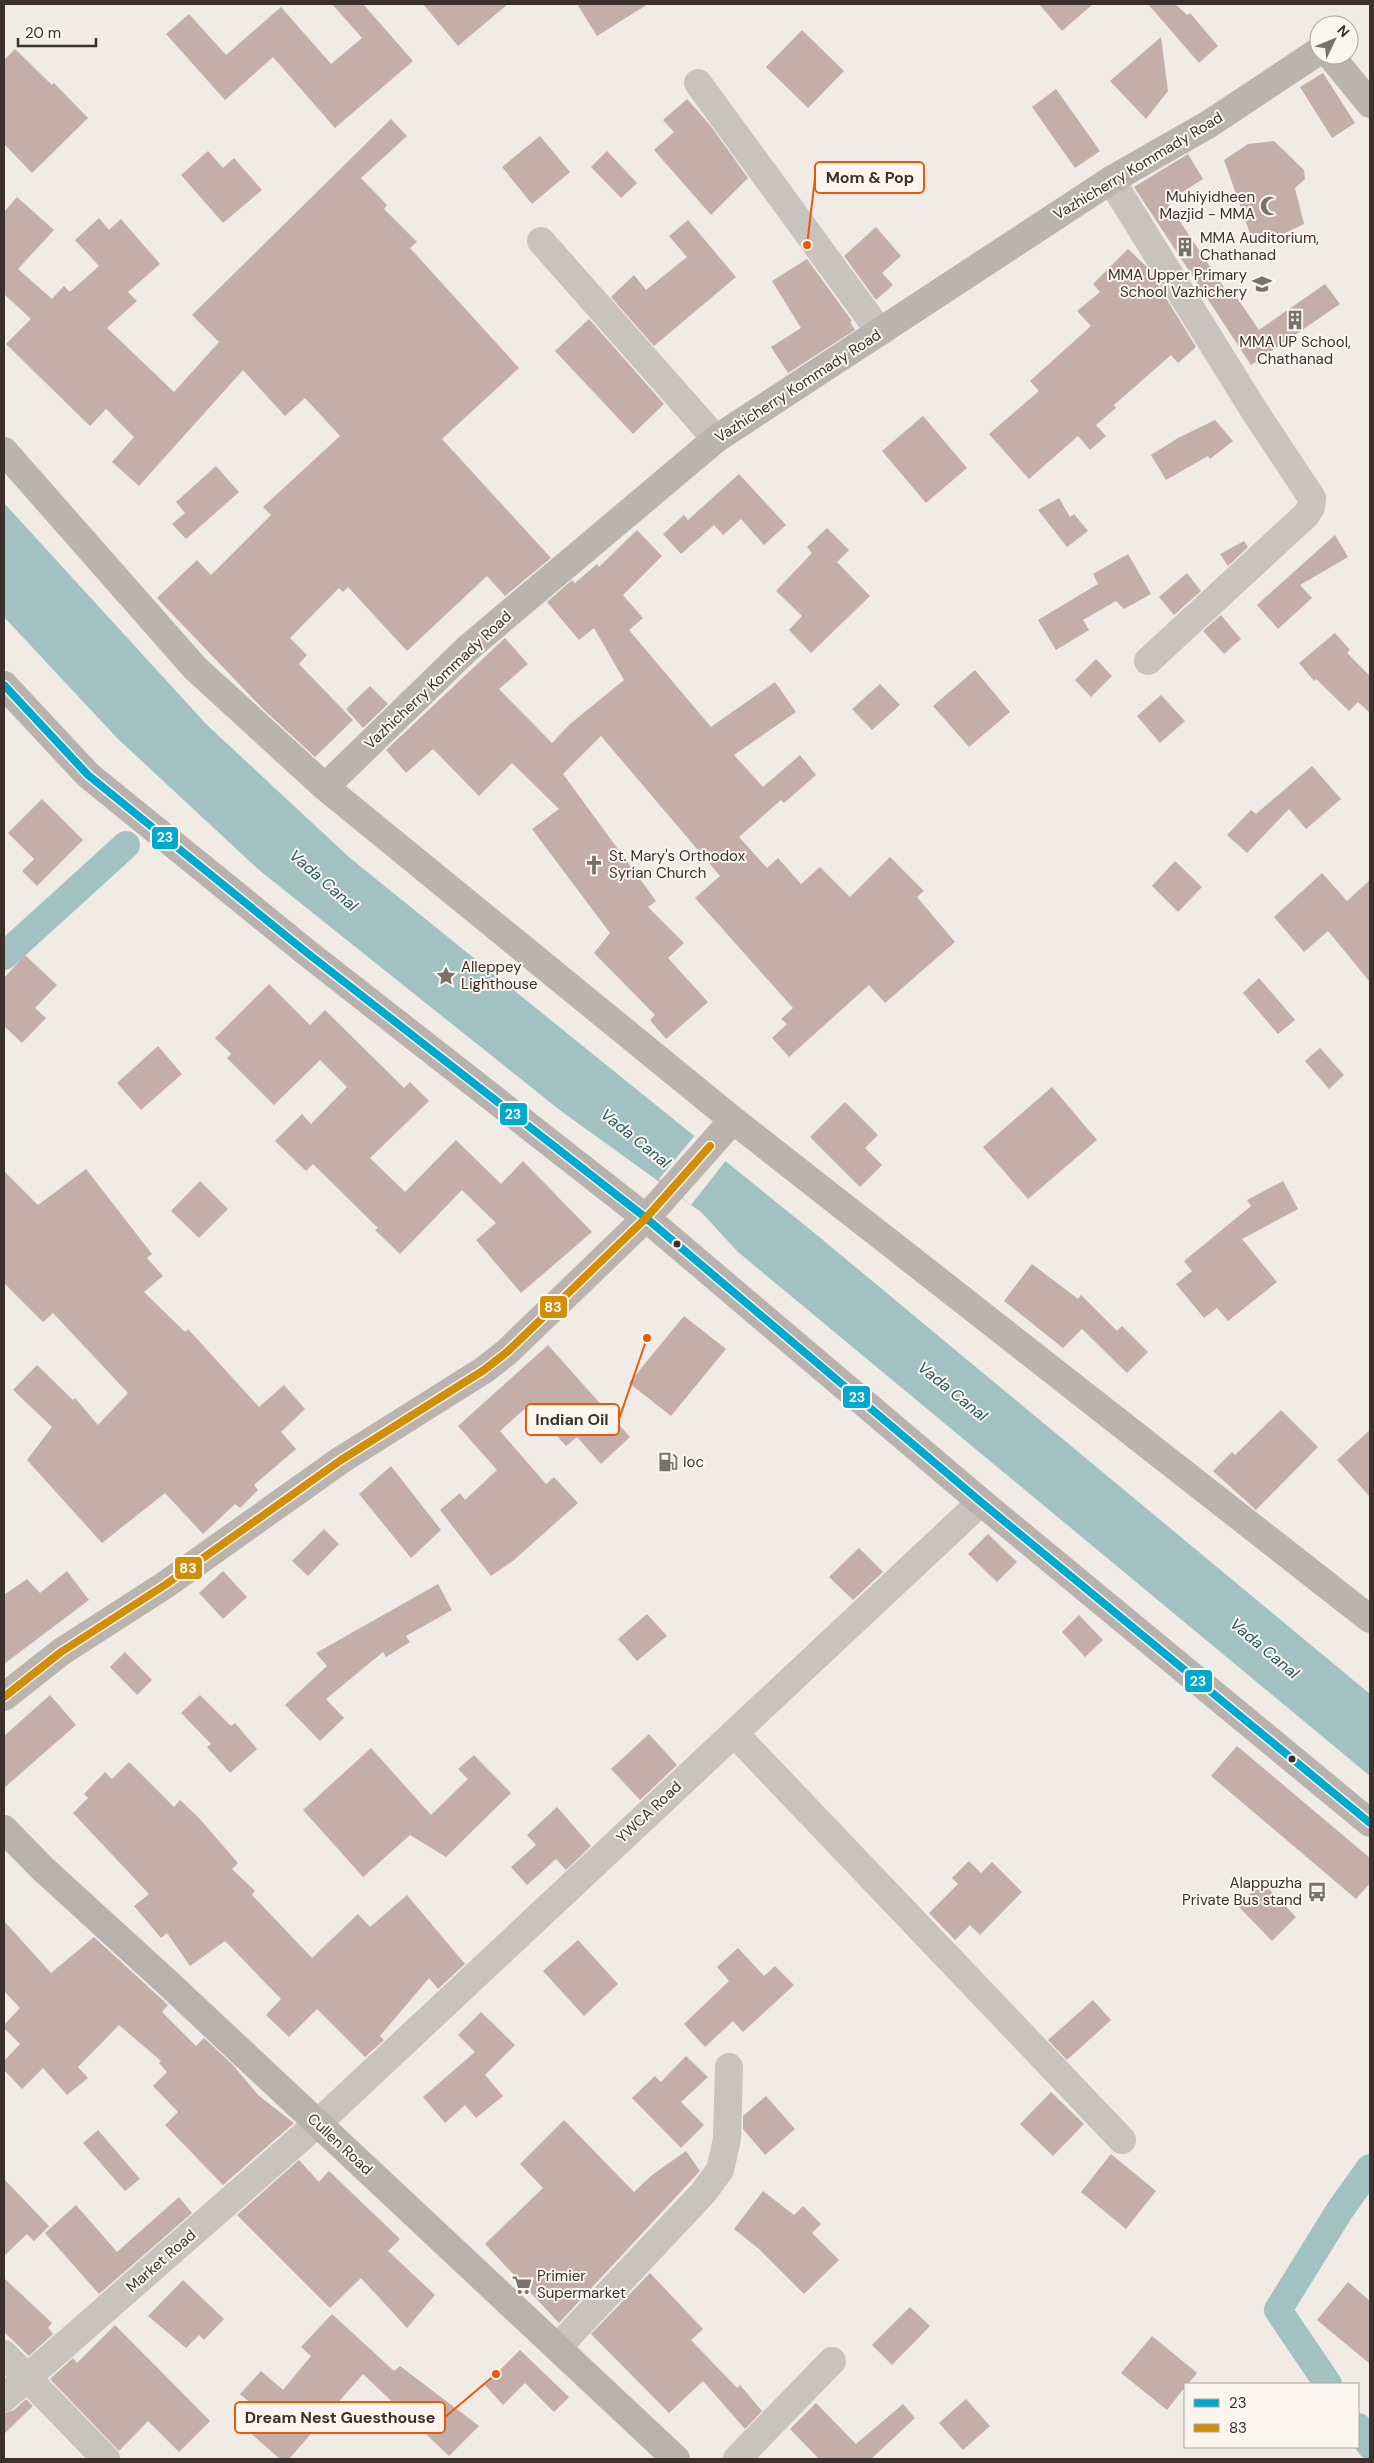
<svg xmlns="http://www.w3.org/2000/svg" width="1374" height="2463" font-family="'DM Sans',sans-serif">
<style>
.water{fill:#a1c2c1}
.pier{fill:#f0ebe5}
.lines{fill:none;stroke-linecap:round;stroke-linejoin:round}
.canal{stroke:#a1c2c1;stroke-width:28}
.building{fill:#c3afa7}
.street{stroke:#c9c3be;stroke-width:28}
.secondary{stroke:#bab3ae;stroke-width:28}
.primary{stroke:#b8b1ad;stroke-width:28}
.bus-1-casing{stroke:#fbf5ee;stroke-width:11}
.bus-2-casing{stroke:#fbf5ee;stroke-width:11}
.bus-1{stroke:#00a9ce;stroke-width:8}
.bus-2{stroke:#d18e09;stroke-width:8}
.bus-dot{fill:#3b302b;stroke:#fbf5ee;stroke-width:2}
.labels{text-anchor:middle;stroke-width:4;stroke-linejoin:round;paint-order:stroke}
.street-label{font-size:15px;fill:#3b302b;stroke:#fbf5ee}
.poi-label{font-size:15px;fill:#3b302b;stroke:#fbf5ee;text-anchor:start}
.water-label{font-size:16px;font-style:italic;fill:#1f5a5e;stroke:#fbf5ee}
.leader{fill:none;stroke:#e8590c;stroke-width:2}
.callout-dot{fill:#e8590c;stroke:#fbf5ee;stroke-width:2}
.callout{fill:#fbf5ee;stroke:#e8590c;stroke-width:2}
.callout-label{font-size:16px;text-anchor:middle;font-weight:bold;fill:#3b302b}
.line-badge{stroke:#fbf5ee;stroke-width:2}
.badge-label{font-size:14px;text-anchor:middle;font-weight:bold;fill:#fff}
</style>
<rect width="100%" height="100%" fill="#f0ebe5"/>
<!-- water -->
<path class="water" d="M4,503L207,725L350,858L812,1231L1370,1694V1776L738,1252L701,1212L561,1111L259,870L117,738L4,617Z"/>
<!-- pier -->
<path class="pier" d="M696,1134L727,1159L691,1205L659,1179Z"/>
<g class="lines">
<!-- canal -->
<path class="canal" d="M4,956L126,845
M1328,2384L1278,2310L1340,2210L1370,2168
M1358,2427L1370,2445"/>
</g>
<!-- building -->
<path class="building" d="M332,4H363L413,61L335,128L273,57L225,100L166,34L189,14L226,55L281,7L331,64L362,38Z
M423,4H508L458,46Z
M577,4H648L597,36Z
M1039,4H1093L1062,31Z
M1148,4H1175L1187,15L1190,13L1218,46L1199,63Z
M802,30L844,71L808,108L766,67Z
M1161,37L1168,91L1146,119L1110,81Z
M15,49L52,85L54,83L88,118L32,173L4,144V60Z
M1323,73L1355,123L1332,138L1300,87Z
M1056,89L1100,151L1075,168L1032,107Z
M687,99L710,125L748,178L711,215L654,150L674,132L663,120Z
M391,119L407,136L361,178L387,205L384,209L417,242L410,248L519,368L442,439L551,558L505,596L487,576L407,651L348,587L343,592L339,588L290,638L307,655L299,664L353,720L315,757L263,709L157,598L197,560L211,575L271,515L263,507L340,436L305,398L285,416L243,370L139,486L112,462L134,437L106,409L90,426L6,344L31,319L4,294V212L17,197L54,230L18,269L52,299L64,286L70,292L99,266L75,240L99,218L109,230L121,219L160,264L128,292L137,301L107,328L174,392L219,342L192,315Z
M540,136L570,172L532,204L502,167Z
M1274,141L1304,170L1305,179L1295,188L1304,224L1283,234L1252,239L1224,160L1248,144Z
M208,151L223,168L234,158L262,190L223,223L181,175Z
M607,151L637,183L621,198L591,167Z
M1188,154L1203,179L1167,202L1231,298L1235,295L1259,330L1325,284L1340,304L1251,365L1134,187Z
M688,220L736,277L654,346L611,297L634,275L646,290L687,257L669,236Z
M876,227L901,256L882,273L893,285L876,300L844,256Z
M1128,249L1147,267L1196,347L1178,363L1171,355L1114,405L1116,408L1096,425L1106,436L1090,450L1078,436L1029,479L989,434L1039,391L1030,381L1091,326L1077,311L1100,292L1093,284Z
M807,259L852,321L850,322L855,330L788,373L771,347L801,328L772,281Z
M589,319L664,404L633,434L555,351Z
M923,416L967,468L926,503L882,451Z
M1215,420L1233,441L1210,459L1208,456L1166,480L1151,455L1178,438Z
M216,466L239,492L186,539L172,524L185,513L176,502Z
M739,474L786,525L764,545L741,519L723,535L714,525L681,554L663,534L684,515L688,520Z
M1059,498L1070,517L1074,514L1088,531L1067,547L1038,510Z
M827,528L849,550L837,562L870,596L811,653L789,630L802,616L776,591L812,553L807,547Z
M637,530L662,556L623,595L643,618L629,630L711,727L775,682L796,712L734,755L763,787L800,755L816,775L784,803L781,800L739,837L767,868L778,858L801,884L820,867L850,897L890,857L924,891L917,897L955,942L885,1003L869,985L789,1057L772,1038L787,1024L781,1019L793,1008L695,898L720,876L601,736L563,774L656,901L648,907L684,943L668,958L708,1002L666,1039L650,1020L655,1015L594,953L610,933L532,829L559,809L512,763L479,796L433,749L406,773L386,750L505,638L528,664L499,689L552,743L570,724L624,680L594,628L579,640L547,602L572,580L575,583L597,564L599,567Z
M1335,535L1348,557L1300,585L1312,598L1278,629L1257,605Z
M1244,541L1248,547L1228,566L1220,554Z
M1128,554L1151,594L1124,609L1116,601L1083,620L1089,630L1056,650L1038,620L1098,584L1093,574Z
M1187,573L1201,591L1174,615L1159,597Z
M1221,615L1241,639L1224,654L1203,631Z
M1335,633L1350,650L1347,653L1370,676V713L1358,702L1349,711L1316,679L1314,681L1299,663Z
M1096,659L1112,676L1091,697L1075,680Z
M975,670L1010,712L969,747L933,706Z
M880,684L900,705L872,730L852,709Z
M370,686L388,704L363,728L346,709Z
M1161,695L1185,721L1160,743L1137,716Z
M1312,766L1341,799L1306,829L1289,809L1247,853L1227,835L1251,810L1256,814Z
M42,799L83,840L37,886L22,871L34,859L8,833Z
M1175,861L1202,887L1178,912L1152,886Z
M1322,873L1347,901L1370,880V982L1328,931L1304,952L1274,917Z
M25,955L57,985L35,1008L46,1018L22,1043L4,1026V978Z
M1259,978L1295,1020L1278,1034L1243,993Z
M269,984L310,1025L325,1010L404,1088L410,1082L429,1101L370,1158L405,1192L456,1140L501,1184L523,1161L592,1232L521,1293L476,1240L496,1223L462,1190L400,1254L375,1230L378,1228L313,1164L306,1171L275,1141L302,1114L311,1124L347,1087L320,1060L274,1105L227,1058L231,1054L215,1038Z
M158,1046L182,1074L141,1110L117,1083Z
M1320,1048L1344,1075L1329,1089L1305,1061Z
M1052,1087L1097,1140L1028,1199L983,1147Z
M845,1102L878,1135L865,1148L882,1165L860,1187L810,1137Z
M86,1169L152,1254L147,1258L163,1276L144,1292L185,1332L188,1329L259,1407L284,1385L305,1409L281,1432L296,1449L254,1485L258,1490L240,1508L235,1504L203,1534L165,1493L102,1543L27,1460L52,1427L13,1390L37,1365L73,1400L75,1398L98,1425L128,1393L53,1313L43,1322L4,1283V1171L38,1205Z
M200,1181L228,1209L199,1238L171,1211Z
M1283,1181L1298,1209L1242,1239L1277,1282L1228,1321L1217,1308L1204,1318L1176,1284L1192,1271L1184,1261L1251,1206L1247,1200Z
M1032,1264L1078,1299L1081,1295L1117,1331L1122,1326L1148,1352L1127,1373L1082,1329L1063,1348L1004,1301Z
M684,1316L726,1349L671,1416L629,1383Z
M548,1345L630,1437L601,1464L577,1437L566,1446L529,1405L500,1431L546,1484L554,1477L578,1503L514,1560L491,1576L440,1510L460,1493L465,1500L497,1470L458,1426Z
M1281,1410L1318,1447L1256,1510L1213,1471L1232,1452L1235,1455Z
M1370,1430V1497L1337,1460Z
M391,1466L441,1530L411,1558L359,1494Z
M324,1529L339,1544L308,1576L292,1561Z
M988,1534L1017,1562L997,1582L968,1554Z
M859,1548L883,1572L853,1600L829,1577Z
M67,1571L89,1600L4,1664V1595L27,1579L40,1593Z
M223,1571L247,1597L223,1619L199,1593Z
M438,1584L452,1610L406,1636L410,1642L386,1657L383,1652L326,1699L344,1718L320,1741L285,1705L327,1666L316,1653Z
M647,1614L667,1636L637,1661L618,1639Z
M1079,1615L1103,1640L1085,1657L1062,1632Z
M125,1652L152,1680L137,1695L110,1667Z
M50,1695L76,1725L4,1788V1736Z
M200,1695L231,1726L235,1723L257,1749L230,1773L207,1747L211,1744L181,1713Z
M649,1734L677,1765L640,1800L611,1769Z
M1237,1746L1370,1858V1883L1356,1899L1211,1776Z
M371,1748L431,1815L468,1779L458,1769L474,1755L511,1793L446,1857L410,1835L363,1877L303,1810Z
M129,1762L174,1807L180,1800L199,1818L238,1863L232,1869L255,1891L252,1895L312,1958L358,1914L370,1927L407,1895L465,1964L438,1989L429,1978L380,2036L384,2040L365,2057L317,2009L289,2037L266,2015L281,1999L225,1941L190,1966L167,1933L161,1938L134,1906L149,1894L73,1813L88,1798L84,1794L105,1772L112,1779Z
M557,1807L591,1846L566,1870L556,1859L527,1885L511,1867L536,1845L527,1835Z
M969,1861L981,1873L992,1862L1022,1892L980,1935L970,1925L955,1940L929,1913L958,1884L952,1878Z
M1262,1882L1296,1917L1272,1941L1238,1906Z
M4,1921L51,1973L94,1937L168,2005L162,2012L196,2046L204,2038L232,2064L258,2095L294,2123L223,2185L165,2125L178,2112L153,2086L167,2072L159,2063L161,2061L119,2025L78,2067L88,2078L67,2095L43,2068L22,2089L4,2070V2061L20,2044L4,2028V2025L20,2008L4,1991Z
M578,1940L618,1984L584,2016L543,1971Z
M738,1948L764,1976L775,1966L794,1985L743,2032L733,2021L705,2047L684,2024L729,1981L717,1967Z
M1093,2000L1111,2020L1067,2060L1048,2040Z
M481,2012L515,2045L485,2075L503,2096L476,2118L465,2105L445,2123L423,2097L475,2052L458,2035Z
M686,2056L708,2077L681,2102L704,2125L681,2148L632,2098L655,2076L661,2082Z
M1051,2092L1084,2124L1053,2156L1020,2124Z
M766,2096L795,2129L765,2155L743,2129V2116Z
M564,2120L634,2192L652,2175L686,2151L700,2171L559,2323L485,2244L543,2188L520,2164Z
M98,2130L140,2179L125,2191L83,2143Z
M1111,2154L1156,2191L1126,2229L1081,2192Z
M299,2160L319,2182L329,2171L400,2239L388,2251L435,2295L407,2328L361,2278L330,2308L237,2215Z
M4,2179L49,2226L34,2241L27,2234L4,2256Z
M763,2191L794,2215L803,2206L821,2224L812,2233L839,2260L804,2294L759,2249L734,2229Z
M179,2197L192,2213L99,2294L45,2233L76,2205L117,2252Z
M650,2273L703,2329L691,2340L737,2388L740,2385L762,2411L745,2429L703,2381L669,2413L591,2334Z
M4,2278L52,2323L48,2328L53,2334L29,2356L4,2332Z
M183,2280L224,2319L204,2340L199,2335L186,2348L148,2316Z
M1348,2282L1370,2301V2364L1317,2320Z
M910,2307L930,2326L892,2365L872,2345Z
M332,2314L394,2371L400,2366L479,2426L449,2456L363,2374L289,2459H280L240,2424L255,2407L240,2394L261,2371L283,2390L311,2356L301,2347Z
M115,2325L210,2421L179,2452L148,2421L119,2451L50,2379L73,2358L77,2363Z
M1152,2336L1197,2373L1188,2384H1185V2387L1167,2410L1121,2373Z
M520,2350L569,2397L554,2412L525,2383L503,2405L485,2385Z
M26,2399L33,2406L4,2434V2413L14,2410Z
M966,2399L990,2426L963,2450L939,2423Z
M816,2403L856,2444L903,2404L915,2418L871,2459H819L790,2429Z"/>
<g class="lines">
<!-- street -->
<path class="street" d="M698,83L880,332
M1111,180L1255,412L1312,498L1311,507L1306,515L1148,661
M541,241L716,439
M734,1733L1122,2140
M558,2347L703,2193L720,2170L727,2139L729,2067
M4,2354L106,2459
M4,2398L318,2123L981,1502
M737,2459L832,2361"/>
<!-- secondary -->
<path class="secondary" d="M1330,55L1370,104
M4,451L195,668L325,787L733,1120L1370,1619
M325,787L468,648L716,439L1111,180L1209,124L1319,51
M4,1697L61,1652L165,1585L341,1460L484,1370L507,1352L646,1218L733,1120"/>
<!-- primary -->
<path class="primary" d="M4,685L88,775L306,952L646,1218L981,1502L1370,1823
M4,1829L42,1868L169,1984L676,2459"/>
<defs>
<path id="bus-1" d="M4,685L88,775L306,952L646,1218L981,1502L1370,1823"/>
<path id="bus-2" d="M4,1697L61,1652L165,1585L341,1460L484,1370L507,1352L646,1218L710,1146"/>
</defs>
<!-- bus-1 casing -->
<use href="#bus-1" class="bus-1-casing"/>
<!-- bus-2 casing -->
<use href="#bus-2" class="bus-2-casing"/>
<!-- bus-1 -->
<use href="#bus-1" class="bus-1"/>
<!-- bus-2 -->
<use href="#bus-2" class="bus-2"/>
</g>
<!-- icons -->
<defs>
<symbol id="mosque-bare" viewBox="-9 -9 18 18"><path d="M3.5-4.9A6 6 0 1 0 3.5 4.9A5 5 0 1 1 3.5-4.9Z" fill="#7a716c" stroke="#fbf5ee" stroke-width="2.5" paint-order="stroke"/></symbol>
<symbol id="building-bare" viewBox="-9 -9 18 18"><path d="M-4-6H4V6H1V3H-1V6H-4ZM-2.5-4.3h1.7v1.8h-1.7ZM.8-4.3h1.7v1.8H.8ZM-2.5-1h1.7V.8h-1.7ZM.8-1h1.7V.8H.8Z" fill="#7a716c" stroke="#fbf5ee" stroke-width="2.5" paint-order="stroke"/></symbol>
<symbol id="school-bare" viewBox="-9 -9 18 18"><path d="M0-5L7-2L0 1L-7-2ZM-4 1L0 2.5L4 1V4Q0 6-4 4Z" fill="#7a716c" stroke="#fbf5ee" stroke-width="2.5" paint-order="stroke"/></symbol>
<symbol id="church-bare" viewBox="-9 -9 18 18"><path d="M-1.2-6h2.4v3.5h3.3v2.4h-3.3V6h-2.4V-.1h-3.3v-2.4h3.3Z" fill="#7a716c" stroke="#fbf5ee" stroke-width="2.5" paint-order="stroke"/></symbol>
<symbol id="sight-bare" viewBox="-9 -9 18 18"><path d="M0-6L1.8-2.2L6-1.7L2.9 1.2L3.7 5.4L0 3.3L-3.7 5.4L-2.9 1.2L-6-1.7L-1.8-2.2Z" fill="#7a716c" stroke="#fbf5ee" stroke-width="2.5" paint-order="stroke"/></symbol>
<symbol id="fuel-bare" viewBox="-9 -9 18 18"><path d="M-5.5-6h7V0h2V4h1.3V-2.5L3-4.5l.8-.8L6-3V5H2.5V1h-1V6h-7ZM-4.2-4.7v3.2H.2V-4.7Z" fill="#7a716c" stroke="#fbf5ee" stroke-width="2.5" paint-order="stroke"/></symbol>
<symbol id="bus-bare" viewBox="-9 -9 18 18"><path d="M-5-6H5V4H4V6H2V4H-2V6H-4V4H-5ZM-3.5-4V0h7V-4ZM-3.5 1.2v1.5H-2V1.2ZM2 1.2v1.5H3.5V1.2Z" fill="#7a716c" stroke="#fbf5ee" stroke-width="2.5" paint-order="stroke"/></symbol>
<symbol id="supermarket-bare" viewBox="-9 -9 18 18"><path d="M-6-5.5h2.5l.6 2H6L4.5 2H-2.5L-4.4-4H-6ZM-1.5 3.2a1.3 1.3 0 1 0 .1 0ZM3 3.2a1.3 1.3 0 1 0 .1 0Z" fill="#7a716c" stroke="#fbf5ee" stroke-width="2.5" paint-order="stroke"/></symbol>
</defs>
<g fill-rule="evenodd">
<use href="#mosque-bare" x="1256" y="192" width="28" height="28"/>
<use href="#building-bare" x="1171" y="233" width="28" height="28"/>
<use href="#school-bare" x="1248" y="270" width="28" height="28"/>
<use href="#building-bare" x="1281" y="306" width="28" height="28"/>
<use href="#church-bare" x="580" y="851" width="28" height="28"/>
<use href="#sight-bare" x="432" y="962" width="28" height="28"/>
<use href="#fuel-bare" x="654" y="1448" width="28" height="28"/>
<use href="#bus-bare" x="1303" y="1878" width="28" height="28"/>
<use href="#supermarket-bare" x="508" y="2271" width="28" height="28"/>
</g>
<!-- markers -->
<g class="bus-dot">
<circle cx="677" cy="1244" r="4.5"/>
<circle cx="1292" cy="1759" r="4.5"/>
</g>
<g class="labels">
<!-- street labels -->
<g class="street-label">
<text transform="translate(1138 166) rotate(-31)" y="5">Vazhicherry Kommady Road</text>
<text transform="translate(798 386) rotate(-33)" y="5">Vazhicherry Kommady Road</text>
<text transform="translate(438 680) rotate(-43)" y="5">Vazhicherry Kommady Road</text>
<text transform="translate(649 1812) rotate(-43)" y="5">YWCA Road</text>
<text transform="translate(340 2144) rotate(43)" y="5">Cullen Road</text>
<text transform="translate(161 2261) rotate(-41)" y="5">Market Road</text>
</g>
<!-- poi labels -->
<g class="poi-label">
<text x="1255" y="202" text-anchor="end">Muhiyidheen<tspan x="1255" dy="17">Mazjid - MMA</tspan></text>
<text x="1200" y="243">MMA Auditorium,<tspan x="1200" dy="17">Chathanad</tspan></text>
<text x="1247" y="280" text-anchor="end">MMA Upper Primary<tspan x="1247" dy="17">School Vazhichery</tspan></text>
<text x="1295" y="347" text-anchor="middle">MMA UP School,<tspan x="1295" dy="17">Chathanad</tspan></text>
<text x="609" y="861">St. Mary's Orthodox<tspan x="609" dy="17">Syrian Church</tspan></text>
<text x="461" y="972">Alleppey<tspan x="461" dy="17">Lighthouse</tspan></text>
<text x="683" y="1467">Ioc</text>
<text x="1302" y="1888" text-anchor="end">Alappuzha<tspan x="1302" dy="17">Private Bus stand</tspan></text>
<text x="537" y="2281">Primier<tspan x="537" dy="17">Supermarket</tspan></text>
</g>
<!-- water labels -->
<g class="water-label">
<text transform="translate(324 880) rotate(41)" y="6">Vada Canal</text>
<text transform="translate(636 1138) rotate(39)" y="6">Vada Canal</text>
<text transform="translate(953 1391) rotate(39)" y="6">Vada Canal</text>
<text transform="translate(1265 1648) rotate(40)" y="6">Vada Canal</text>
</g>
</g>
<!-- callouts -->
<path class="leader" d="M807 245L815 178M647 1338L619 1419M496 2374L445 2417"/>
<g class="callout-dot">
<circle cx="807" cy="245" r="5"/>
<circle cx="647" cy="1338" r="5"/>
<circle cx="496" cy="2374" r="5"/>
</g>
<g class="callout">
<rect x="815" y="162" width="109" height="31" rx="5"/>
<rect x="526" y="1404" width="93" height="31" rx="5"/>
<rect x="235" y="2402" width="210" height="31" rx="5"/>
</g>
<g class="callout-label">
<text x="870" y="183">Mom &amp; Pop</text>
<text x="572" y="1425">Indian Oil</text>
<text x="340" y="2423">Dream Nest Guesthouse</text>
</g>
<g class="line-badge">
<rect x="151" y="826" width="28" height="24" rx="5" fill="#00a9ce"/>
<rect x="499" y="1102" width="29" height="24" rx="5" fill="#00a9ce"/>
<rect x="539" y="1295" width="29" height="24" rx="5" fill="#d18e09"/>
<rect x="842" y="1385" width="29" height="24" rx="5" fill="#00a9ce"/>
<rect x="174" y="1556" width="29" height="24" rx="5" fill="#d18e09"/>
<rect x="1184" y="1669" width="29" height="24" rx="5" fill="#00a9ce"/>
</g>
<g class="badge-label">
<text x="165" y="842">23</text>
<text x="513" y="1119">23</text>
<text x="553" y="1312">83</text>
<text x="857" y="1402">23</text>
<text x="188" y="1573">83</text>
<text x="1198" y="1686">23</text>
</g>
<!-- border -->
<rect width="1374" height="2463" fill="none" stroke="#3b302b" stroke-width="10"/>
<!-- legend -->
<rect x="1184" y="2383" width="175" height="65" fill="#fbf5ee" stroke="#aea6a0"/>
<rect x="1194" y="2399" width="25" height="8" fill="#00a9ce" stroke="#aea6a0"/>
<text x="1229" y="2408" font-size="15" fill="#3b302b">23</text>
<rect x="1194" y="2424" width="25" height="8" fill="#d18e09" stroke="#aea6a0"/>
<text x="1229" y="2433" font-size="15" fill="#3b302b">83</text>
<!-- north arrow -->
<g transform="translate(1334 40) rotate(47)"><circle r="24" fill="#fbf5ee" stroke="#aea6a0"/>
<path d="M0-4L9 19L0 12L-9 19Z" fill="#7a716c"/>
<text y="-8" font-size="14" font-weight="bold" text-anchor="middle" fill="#3b302b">N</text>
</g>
<!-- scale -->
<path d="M18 38v8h78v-8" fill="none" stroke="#3b302b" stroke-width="2.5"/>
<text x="25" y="38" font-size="15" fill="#3b302b" stroke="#fbf5ee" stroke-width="4" paint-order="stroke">20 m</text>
</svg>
